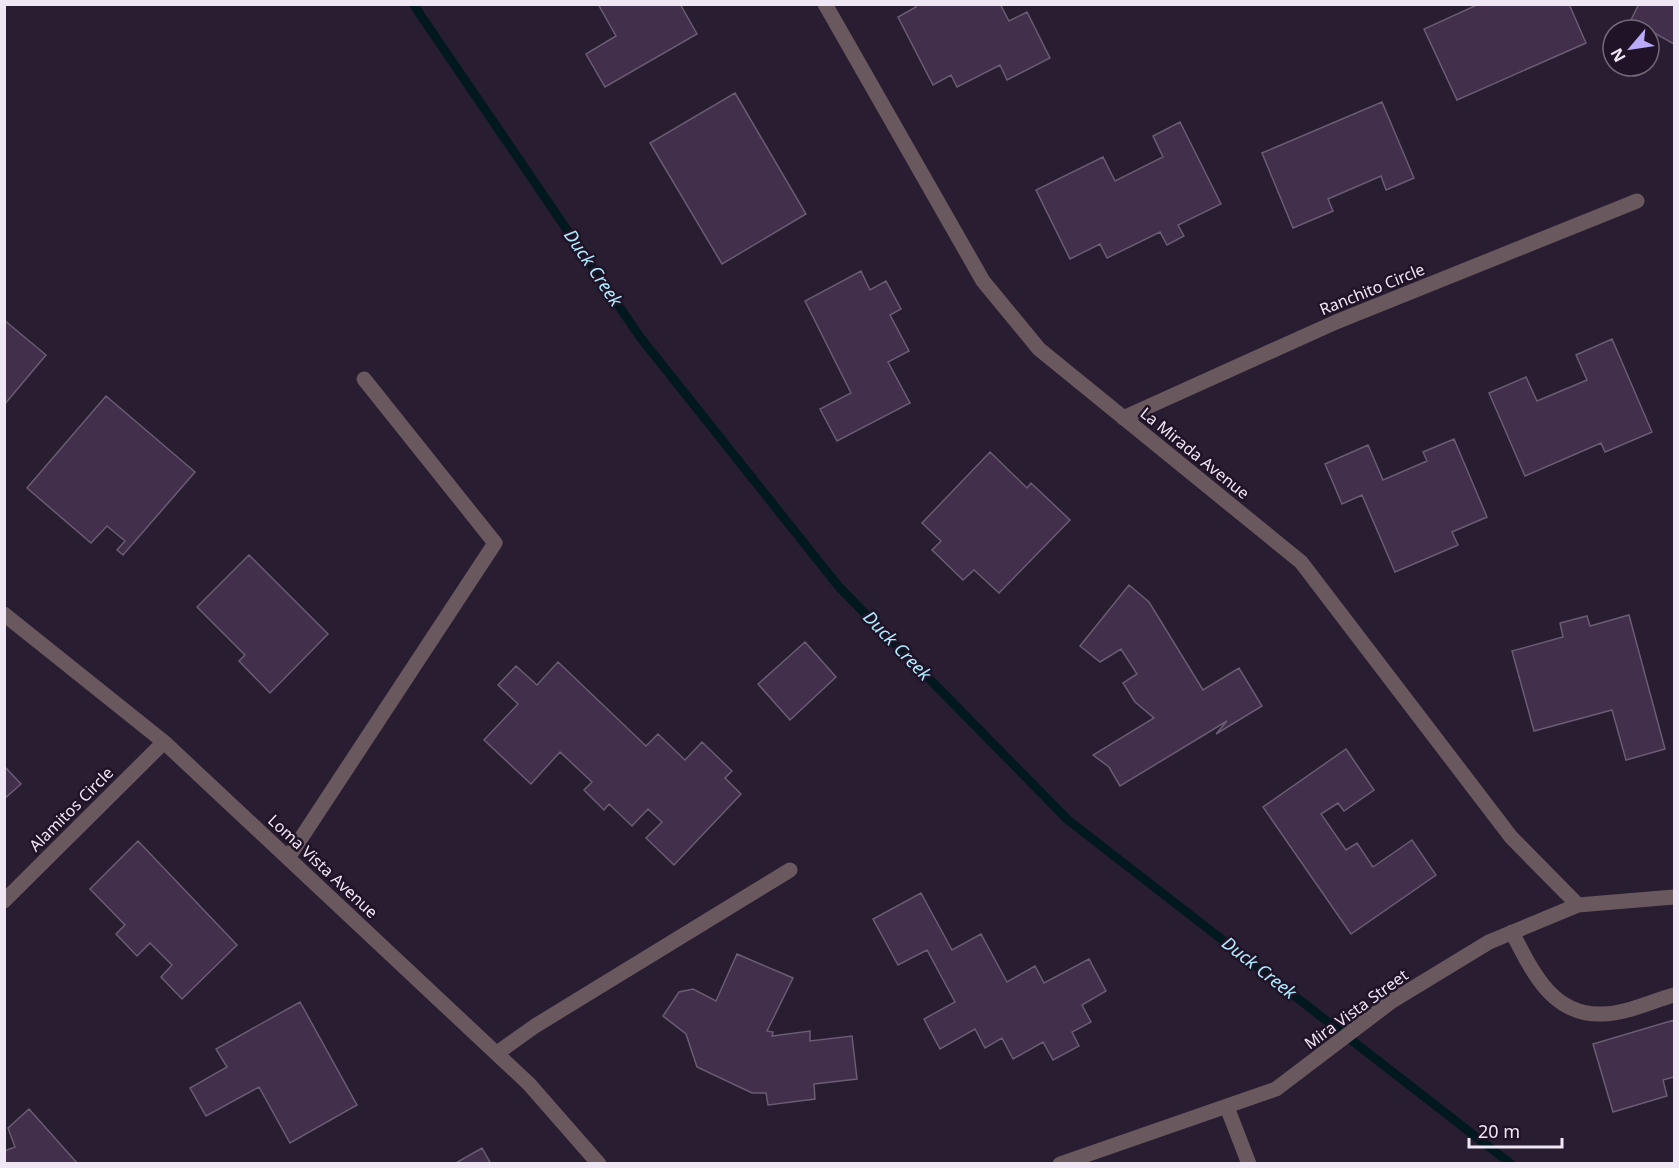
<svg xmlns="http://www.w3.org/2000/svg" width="1679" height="1168" font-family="'Noto Sans',sans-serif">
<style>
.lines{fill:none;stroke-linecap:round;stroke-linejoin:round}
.stream{stroke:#02181f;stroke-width:9}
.building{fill:#412f4b;stroke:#6a5c73;stroke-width:1.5}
.minor{stroke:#69585d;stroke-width:15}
.labels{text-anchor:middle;stroke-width:5;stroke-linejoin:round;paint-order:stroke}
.street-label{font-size:16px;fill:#f0e7f5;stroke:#201327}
.water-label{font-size:18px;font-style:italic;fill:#aeebfe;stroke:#201327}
</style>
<rect width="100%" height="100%" fill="#291d31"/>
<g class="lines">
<!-- stream -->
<path class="stream" d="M413,4L640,337L839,587L1068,820L1511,1164"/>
</g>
<!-- building -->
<path class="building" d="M598,4H680L697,34L605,87L586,54L616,36Z
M914,4H1000L1009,21L1027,12L1050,58L1007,80L1000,65L957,87L951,75L933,85L898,17L916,7Z
M1479,4H1569L1586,43L1457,100L1424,29Z
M1639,4H1674V44L1631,20Z
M735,93L806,214L722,264L650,143Z
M1382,102L1414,178L1386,190L1381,176L1328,199L1333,211L1293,228L1262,153Z
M1180,122L1221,204L1178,225L1184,236L1167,245L1160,232L1107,258L1100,244L1070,259L1036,190L1103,157L1115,181L1163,157L1153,136Z
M861,271L870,290L886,281L901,309L890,315L909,351L888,362L910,403L837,441L820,409L851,393L805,301Z
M4,320L46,355L4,405Z
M1612,339L1652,432L1605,452L1601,443L1525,476L1489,393L1526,377L1537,401L1587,380L1576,355Z
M106,396L195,472L123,555L117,550L125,541L107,526L91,543L27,488Z
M1454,439L1487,517L1452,532L1458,545L1395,572L1362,495L1342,504L1325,464L1368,445L1383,480L1427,461L1423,452Z
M990,452L1027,488L1031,483L1070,520L999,593L974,570L963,580L932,550L941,541L922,523Z
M249,555L328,634L270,693L239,661L245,655L197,607Z
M1129,585L1149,602L1203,690L1239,668L1262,706L1216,734L1227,721L1120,786L1109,767L1093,755L1154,718L1135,702L1123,683L1137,674L1121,649L1100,662L1080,646Z
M1629,615L1665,749L1626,760L1612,710L1534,731L1512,651L1563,637L1560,623L1587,616L1590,626Z
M805,642L836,677L790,720L758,684Z
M558,662L646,746L658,734L685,760L702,742L732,771L725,778L741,794L674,865L646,838L662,822L648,809L632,826L609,804L604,810L584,790L592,782L560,752L531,784L484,740L518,704L498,685L516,666L537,685Z
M1346,749L1374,790L1344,811L1338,803L1321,814L1346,850L1357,843L1373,867L1412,840L1436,875L1351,934L1263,807Z
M4,766L21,784L4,799Z
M138,841L237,945L182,999L161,977L172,965L150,943L137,956L116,934L125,925L90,889Z
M921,893L952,950L981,934L1007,982L1035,966L1044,983L1089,959L1106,991L1082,1005L1091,1022L1072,1032L1079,1046L1053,1060L1043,1042L1013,1059L1002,1038L985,1048L975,1029L940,1049L924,1019L955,1002L927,950L898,965L873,919Z
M737,954L793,978L767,1031L773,1032L772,1036L810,1031V1041L852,1036L857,1079L814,1084L815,1099L768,1105L766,1093H752L697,1067L686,1034L663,1016L679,992L693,989L716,1001Z
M300,1002L357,1105L290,1143L259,1087L206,1116L190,1088L227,1067L216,1049Z
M1674,1020V1077L1663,1080L1667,1096L1613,1112L1593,1044Z
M29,1109L78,1164H4V1151L15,1147L8,1128Z
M482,1148L491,1164H454Z"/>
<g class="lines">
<!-- minor -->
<path class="minor" d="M825,4L983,281L1039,349L1301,562L1511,837L1578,905
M1123,418L1336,322L1637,201
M4,614L164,742L529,1084L599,1164
M288,858L495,543L364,379
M4,901L164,742
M1512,932C1532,971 1552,1016 1602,1014C1625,1014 1652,1001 1674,995
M497,1053L535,1026L790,870
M1227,1107L1249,1164
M1060,1164L1276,1089L1392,1001L1489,942L1578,905L1674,897"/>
</g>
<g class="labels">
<!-- street labels -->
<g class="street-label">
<text transform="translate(1372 289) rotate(-22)" y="6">Ranchito Circle</text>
<text transform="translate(1195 453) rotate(39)" y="6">La Mirada Avenue</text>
<text transform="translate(71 809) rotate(-45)" y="6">Alamitos Circle</text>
<text transform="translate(323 866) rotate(43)" y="6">Loma Vista Avenue</text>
<text transform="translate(1356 1009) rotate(-36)" y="6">Mira Vista Street</text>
</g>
<!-- water labels -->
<g class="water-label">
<text transform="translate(593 268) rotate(56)" y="6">Duck Creek</text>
<text transform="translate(897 646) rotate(46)" y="6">Duck Creek</text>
<text transform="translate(1259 968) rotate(38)" y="6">Duck Creek</text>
</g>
</g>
<!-- border -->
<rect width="1679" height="1168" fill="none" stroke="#f0e7f5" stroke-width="12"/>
<!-- north arrow -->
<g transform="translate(1631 48) rotate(241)"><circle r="28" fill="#201327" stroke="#736879" stroke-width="1.5"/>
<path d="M0-4.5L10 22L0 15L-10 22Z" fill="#b9abf7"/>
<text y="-9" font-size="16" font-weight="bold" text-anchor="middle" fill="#f0e7f5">N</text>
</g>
<!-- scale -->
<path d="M1469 1138v9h93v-9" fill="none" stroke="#f0e7f5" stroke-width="3"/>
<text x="1478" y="1138" font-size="18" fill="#f0e7f5" stroke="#201327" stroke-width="4.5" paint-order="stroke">20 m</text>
</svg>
